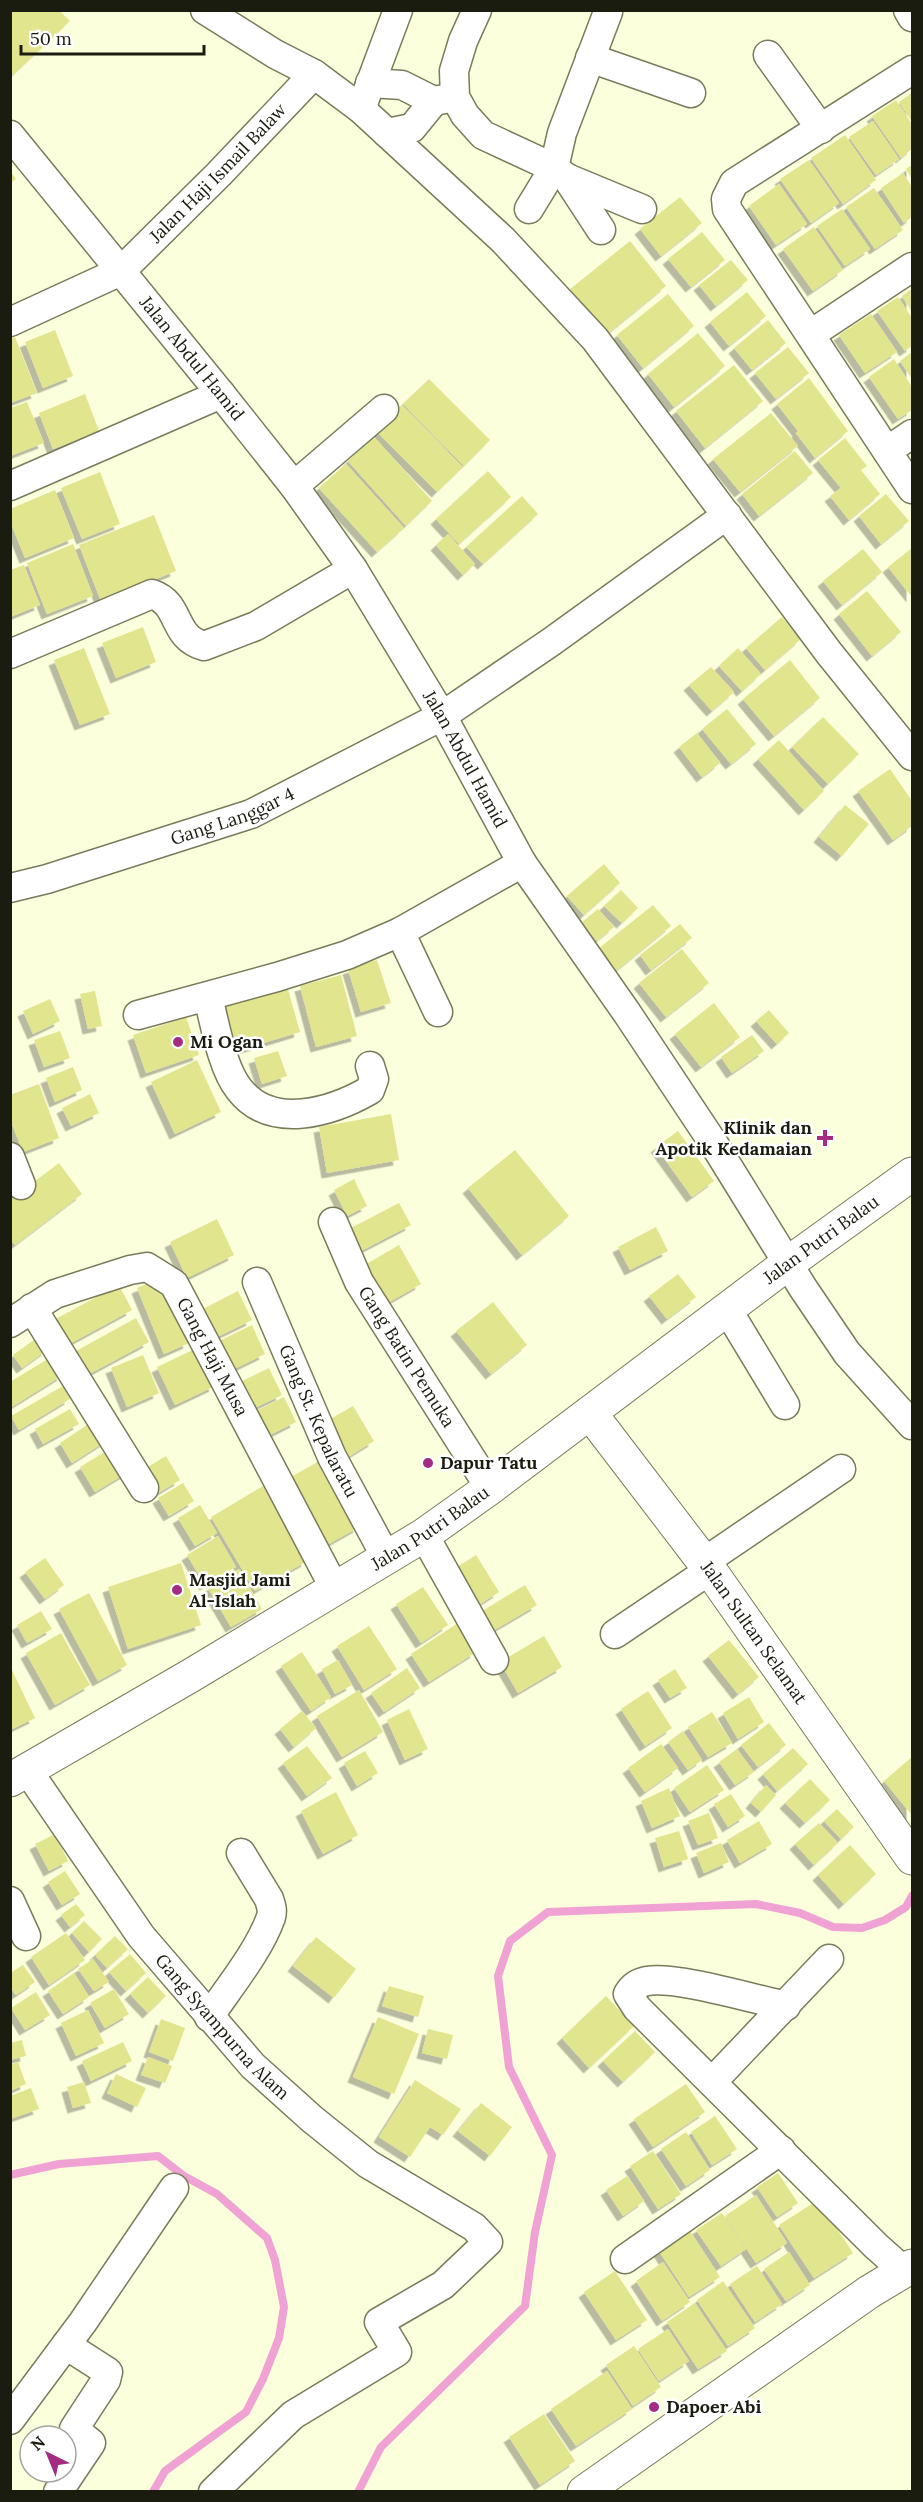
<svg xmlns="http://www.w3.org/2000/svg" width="923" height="2502" font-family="Lora,serif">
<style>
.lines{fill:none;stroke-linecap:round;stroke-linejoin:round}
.stream{stroke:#efa2d3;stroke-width:8}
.building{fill:#e1e58e;filter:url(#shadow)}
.street-casing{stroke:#797b5c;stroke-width:31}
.secondary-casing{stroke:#797b5c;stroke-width:35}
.street{stroke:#fff;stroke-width:28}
.secondary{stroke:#fff;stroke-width:33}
.poi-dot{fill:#a42c82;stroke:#fff;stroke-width:2}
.labels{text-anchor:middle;stroke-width:5;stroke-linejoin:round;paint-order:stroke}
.street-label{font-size:18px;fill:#1b1c10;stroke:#fff}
.poi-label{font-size:18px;font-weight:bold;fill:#1b1c10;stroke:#fff;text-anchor:start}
</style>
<defs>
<filter id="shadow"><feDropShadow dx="-5.5" dy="5.5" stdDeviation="0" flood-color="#0004"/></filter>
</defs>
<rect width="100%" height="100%" fill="#fcffdc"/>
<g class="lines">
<!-- stream -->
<path class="stream" d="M10,2175L59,2164L158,2156L184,2176L217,2194L267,2238L275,2260L284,2307L279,2338L263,2379L246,2412L165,2471L153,2492
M358,2492L381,2447L525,2306L535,2232L552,2155L509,2067L498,1976L510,1941L548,1912L756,1904L800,1913L833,1927L862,1928L885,1920L906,1907L912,1896"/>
</g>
<!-- building -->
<path class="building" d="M13,10H59L70,21L13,75L10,72V13Z
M912,93V122L899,102Z
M896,100L912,124V149L901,158L872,116Z
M873,121L899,159L876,175L849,137Z
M845,135L876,180L843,204L811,158Z
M809,160L839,203L811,223L780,179Z
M912,165V179L906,169Z
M10,171L16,179L10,183Z
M903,173L912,187V217L904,223L881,188Z
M779,184L807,224L776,245L749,206Z
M874,188L903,230L875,249L846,207Z
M680,197L702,223L661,256L640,229Z
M842,209L870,249L845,266L817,226Z
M814,227L843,270L813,291L783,249Z
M702,232L725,260L691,287L668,259Z
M630,241L666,286L606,335L569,290Z
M731,260L748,280L716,306L699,285Z
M912,289V312L902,296Z
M747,292L766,316L729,346L710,322Z
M668,294L694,326L643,368L617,335Z
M898,297L912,318V346L905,351L877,311Z
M871,314L897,352L865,373L839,335Z
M768,320L786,343L752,370L734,348Z
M55,330L73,376L43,388L25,342Z
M698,333L725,366L674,407L648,374Z
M15,337L37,393L10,403V338Z
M788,347L809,373L776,399L755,373Z
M912,352V379L900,361Z
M894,359L912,387V410L898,419L869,377Z
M734,365L763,401L705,448L676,411Z
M809,378L848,431L815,458L796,433L798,431L777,404Z
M429,379L490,440L464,466L403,404Z
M85,394L99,431L53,449L39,413Z
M27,402L44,443L10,456V408Z
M402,405L463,467L437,492L376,431Z
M771,413L798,446L740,492L713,459Z
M374,437L432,501L406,526L348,461Z
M845,438L867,466L861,470L880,494L849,520L830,496L841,488L818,460Z
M795,451L813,473L759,516L742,494Z
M346,464L404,528L377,552L319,488Z
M488,471L511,497L459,544L436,519Z
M100,472L120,524L82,539L61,488Z
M55,490L74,538L25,558L10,521V509Z
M886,494L909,521L881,544L859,516Z
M522,496L538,514L483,564L466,547Z
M154,515L176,571L101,601L79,545Z
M448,534L475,564L463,575L436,545Z
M73,544L93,596L47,614L27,563Z
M912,548V597L888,567Z
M863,549L882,572L842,605L823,581Z
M24,565L40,605L10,617V570Z
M867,591L901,632L872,656L839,614Z
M782,617L801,639L765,670L746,648Z
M143,627L156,662L116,678L102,643Z
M84,648L110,714L80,725L54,660Z
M738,648L761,674L742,691L719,666Z
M790,660L820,698L774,736L743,699Z
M711,667L734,692L712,711L689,685Z
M727,709L756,744L731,764L702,729Z
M823,717L859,754L828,784L792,747Z
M697,733L720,763L702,777L679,747Z
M779,740L824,791L804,810L758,759Z
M890,769L912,801V826L893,840L858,791Z
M845,805L869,824L842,856L819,837Z
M604,864L620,883L584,915L567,896Z
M621,890L638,908L622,923L604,906Z
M653,905L671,926L616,971L598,949Z
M598,909L614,927L597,941L581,923Z
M680,924L692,938L651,970L640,955Z
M682,949L709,983L666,1017L639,983Z
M377,960L391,1003L361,1012L348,969Z
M341,975L357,1036L316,1047L300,986Z
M287,986L300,1032L237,1051L224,1006Z
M95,991L102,1026L88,1029L80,994Z
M50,999L60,1021L33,1034L23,1011Z
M714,1003L740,1037L701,1067L675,1034Z
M769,1010L789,1033L777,1044L756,1021Z
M186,1017L199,1055L146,1073L133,1035Z
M60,1031L70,1058L44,1067L34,1040Z
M752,1035L764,1051L732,1073L721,1057Z
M278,1051L287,1076L262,1084L254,1058Z
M197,1060L221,1112L175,1134L151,1082Z
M73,1067L82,1090L55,1102L46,1078Z
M39,1084L59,1138L23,1152L10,1119V1095Z
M90,1094L99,1113L71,1126L62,1108Z
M391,1114L399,1160L327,1173L319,1127Z
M678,1131L714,1181L692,1197L656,1147Z
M515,1150L569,1216L522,1255L468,1188Z
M59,1163L82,1194L15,1245L10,1239V1200Z
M354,1179L367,1206L347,1216L334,1190Z
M399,1203L411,1225L359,1252L347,1230Z
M217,1219L234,1255L187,1278L170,1242Z
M656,1227L668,1251L630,1270L618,1247Z
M399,1245L421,1284L386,1304L363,1266Z
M678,1274L696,1297L667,1319L649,1296Z
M161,1278L189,1343L164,1354L137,1288Z
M119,1285L132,1310L62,1348L48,1323Z
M238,1291L252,1320L213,1339L199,1311Z
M493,1302L527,1345L491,1374L456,1331Z
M136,1318L149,1342L78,1380L65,1357Z
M252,1325L265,1354L228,1372L215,1343Z
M38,1337L47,1350L22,1368L13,1355Z
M197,1348L215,1386L175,1405L157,1367Z
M143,1355L159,1393L127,1407L111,1368Z
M51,1357L63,1375L10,1408V1382Z
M269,1368L282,1395L246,1412L234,1385Z
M63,1386L70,1399L19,1430L11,1416Z
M284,1397L296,1422L260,1440L248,1415Z
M353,1406L374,1441L348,1457L327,1421Z
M70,1409L79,1424L43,1444L35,1429Z
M93,1421L106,1441L72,1463L60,1443Z
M113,1447L128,1472L95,1492L80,1467Z
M166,1456L180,1480L155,1495L141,1471Z
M321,1460L359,1527L320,1549L282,1482Z
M183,1483L194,1501L169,1516L158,1498Z
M263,1486L307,1561L255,1591L211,1517Z
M200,1505L217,1533L195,1546L178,1518Z
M218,1536L236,1567L205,1585L187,1555Z
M476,1555L499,1592L474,1608L451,1571Z
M45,1558L64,1585L45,1599L25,1572Z
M181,1563L201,1625L128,1649L108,1587Z
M239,1569L262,1609L231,1627L208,1588Z
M525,1585L537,1605L491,1632L479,1613Z
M423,1587L448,1625L421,1643L396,1604Z
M89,1593L127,1665L98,1681L59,1609Z
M41,1611L52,1629L27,1643L17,1625Z
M458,1623L476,1652L429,1682L411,1654Z
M369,1626L397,1669L364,1690L337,1646Z
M61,1633L90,1685L55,1705L26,1653Z
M544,1636L562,1667L518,1693L500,1662Z
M729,1640L759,1677L738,1694L708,1656Z
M302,1652L331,1697L311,1711L281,1666Z
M338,1660L352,1685L335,1694L322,1669Z
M10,1666L35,1718L10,1730Z
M407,1668L420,1688L384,1712L371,1693Z
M675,1669L687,1688L670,1698L658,1680Z
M359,1690L383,1732L342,1757L317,1716Z
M648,1691L672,1728L645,1746L621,1709Z
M749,1697L764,1722L738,1739L723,1713Z
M409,1709L428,1749L405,1760L387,1720Z
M302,1711L316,1728L294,1747L280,1729Z
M712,1712L732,1743L708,1757L688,1727Z
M769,1723L786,1745L758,1767L741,1745Z
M683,1731L702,1760L688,1770L668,1742Z
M661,1744L678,1768L645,1792L628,1768Z
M307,1746L332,1778L307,1796L283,1763Z
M793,1748L808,1764L777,1791L763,1774Z
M737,1749L754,1772L735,1785L719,1762Z
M365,1751L378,1773L357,1786L344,1763Z
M912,1757V1815L884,1781Z
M707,1765L724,1790L690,1812L674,1788Z
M810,1779L830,1800L805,1823L785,1803Z
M766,1785L776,1795L761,1812L751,1803Z
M669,1788L680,1816L652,1828L641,1801Z
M336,1792L358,1835L323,1854L301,1811Z
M731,1794L745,1816L728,1827L714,1804Z
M837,1809L854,1827L841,1839L824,1821Z
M709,1813L718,1838L698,1845L688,1821Z
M759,1821L772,1844L740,1863L727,1840Z
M819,1823L838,1843L814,1865L795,1844Z
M679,1831L688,1859L664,1867L655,1838Z
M55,1834L68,1861L49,1871L35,1844Z
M721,1843L729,1862L704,1873L696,1853Z
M850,1845L876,1874L844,1904L818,1875Z
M65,1871L80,1894L62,1905L48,1882Z
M76,1904L85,1915L70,1927L61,1915Z
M84,1921L102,1939L89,1952L72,1933Z
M66,1933L85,1960L49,1985L31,1957Z
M115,1936L128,1949L107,1968L95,1955Z
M316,1937L356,1969L334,1998L293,1966Z
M130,1954L146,1973L126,1991L109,1972Z
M93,1959L109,1982L94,1991L78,1969Z
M23,1965L35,1982L16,1995L10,1987V1973Z
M74,1973L89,1997L63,2014L48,1991Z
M148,1977L166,1996L148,2013L130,1994Z
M389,1986L424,1996L418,2017L382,2006Z
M114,1989L129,2014L105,2028L90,2003Z
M36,1992L50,2015L25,2030L11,2008Z
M606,1996L634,2026L589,2068L562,2038Z
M88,2010L104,2043L76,2056L61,2023Z
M378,2017L419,2034L394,2094L353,2077Z
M161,2019L185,2028L173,2061L149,2052Z
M428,2029L453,2035L447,2059L422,2053Z
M635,2031L655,2052L623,2082L603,2061Z
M22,2040L26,2056L10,2060V2043Z
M123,2042L132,2061L91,2081L82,2061Z
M148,2057L172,2066L165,2083L141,2075Z
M18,2062L26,2084L10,2091V2065Z
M116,2074L146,2088L137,2107L107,2093Z
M415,2080L461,2109L443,2135L430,2127L410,2157L379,2137Z
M84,2082L91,2103L73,2108L67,2087Z
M686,2084L705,2112L653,2147L634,2119Z
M31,2088L39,2109L10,2119V2096Z
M481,2103L512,2127L490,2156L458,2131Z
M715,2116L737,2149L712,2165L691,2132Z
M686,2132L710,2170L686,2186L661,2149Z
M653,2151L681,2194L658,2209L630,2166Z
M778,2173L798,2203L777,2217L757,2187Z
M627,2176L644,2201L623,2216L606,2190Z
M756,2195L787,2243L756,2263L725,2216Z
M818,2200L853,2253L814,2278L779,2225Z
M722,2213L746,2249L721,2266L696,2230Z
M690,2231L720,2277L689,2297L659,2251Z
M789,2252L810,2285L786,2301L764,2269Z
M663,2262L690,2302L662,2321L636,2281Z
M757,2266L782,2304L755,2322L730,2284Z
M615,2271L647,2320L616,2340L584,2292Z
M723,2281L755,2328L728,2346L697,2300Z
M695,2303L727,2351L698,2369L667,2322Z
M668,2329L689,2361L659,2381L638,2349Z
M634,2346L661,2387L633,2406L606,2365Z
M607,2371L632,2409L576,2446L551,2409Z
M544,2414L575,2461L540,2485L509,2437Z"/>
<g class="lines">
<defs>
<g id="street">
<path d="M205,10L275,54L314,74L361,109L503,240L595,339L829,653L912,756"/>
<path d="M477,10L463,41L454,71L455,97L465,115L483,135L554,168L567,178L642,209"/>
<path d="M908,10L912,17"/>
<path d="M768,55L821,129"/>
<path d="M590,58L691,93"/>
<path d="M912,70L734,183L726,199L727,209L912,489"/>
<path d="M370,83L402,85L434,101L455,97"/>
<path d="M361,109L398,10"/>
<path d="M387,133L412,128L434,101"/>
<path id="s1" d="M10,135L221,394L294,486L353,569L442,716L522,863L627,1013L714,1144L803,1288L847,1353L912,1425"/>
<path d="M567,178L601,230"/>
<path d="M529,209L554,168L562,133L608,12"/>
<path id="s2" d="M10,322L121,271L219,174L314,74"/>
<path d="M811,334L912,267"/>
<path d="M887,451L912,434"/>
<path d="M10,486L221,394"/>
<path d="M294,486L384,409"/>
<path d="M10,654L152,594C182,604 171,637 204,646L256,626L353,569"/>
<path id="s3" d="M10,888L47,879L251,814L442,716L551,642L727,515"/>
<path d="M400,932L438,1012"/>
<path d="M208,997C215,1024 222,1068 239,1089C271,1131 332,1112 370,1090L374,1079L370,1066"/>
<path d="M138,1015L277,977L347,955L400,932L522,863"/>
<path d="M10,1157L21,1185"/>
<path id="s4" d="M333,1222L359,1282L490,1488"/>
<path id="s5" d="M257,1282L332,1457L386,1557"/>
<path d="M32,1308L144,1488"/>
<path d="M727,1309L785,1405"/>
<path id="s6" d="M10,1323L55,1294L130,1270L147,1267L174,1284L335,1589"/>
<path d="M424,1535L494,1660"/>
<path d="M704,1562L841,1469"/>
<path d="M615,1634L710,1570"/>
<path id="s7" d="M28,1771L141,1936L253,2066L312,2119L368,2164L474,2227L488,2242L443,2285L379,2322L397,2352L293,2415L213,2492"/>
<path d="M10,1901L26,1936"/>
<path d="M786,2006C753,1999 677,1976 647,1981C638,1983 633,1986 628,1994L637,2008L876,2246L903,2270"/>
<path d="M209,2017C229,1987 259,1951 271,1917C273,1910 271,1905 269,1899L241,1853"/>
<path d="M712,2082L829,1959"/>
<path d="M625,2259L781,2150"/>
<path d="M10,2420L83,2322L174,2188"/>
<path d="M58,2492L91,2443L74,2429L106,2380L108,2372L66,2345"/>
</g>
<g id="secondary">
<path id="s8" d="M590,1413L710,1570L912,1858"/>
<path id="s9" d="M10,1780L190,1676L424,1535L490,1488L787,1264L912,1174"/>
<path d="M584,2492L869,2292L912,2266"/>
</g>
</defs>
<!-- street casing -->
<use href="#street" class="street-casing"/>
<!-- secondary casing -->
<use href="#secondary" class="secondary-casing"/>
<!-- street -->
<use href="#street" class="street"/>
<!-- secondary -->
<use href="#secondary" class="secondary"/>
</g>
<!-- markers -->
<g class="poi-dot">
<circle cx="178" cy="1042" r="6"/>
<path d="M822 1129h6v6h6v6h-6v6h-6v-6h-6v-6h6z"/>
<circle cx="428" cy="1463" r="6"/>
<circle cx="177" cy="1590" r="6"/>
<circle cx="654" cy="2407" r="6"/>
</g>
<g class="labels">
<!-- street labels -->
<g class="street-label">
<text dy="6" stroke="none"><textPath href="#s2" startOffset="260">Jalan Haji Ismail Balaw</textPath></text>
<text dy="6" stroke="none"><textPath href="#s1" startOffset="288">Jalan Abdul Hamid</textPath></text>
<text dy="6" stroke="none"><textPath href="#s1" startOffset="774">Jalan Abdul Hamid</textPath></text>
<text dy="6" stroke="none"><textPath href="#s3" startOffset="234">Gang Langgar 4</textPath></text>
<text dy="6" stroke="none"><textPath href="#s9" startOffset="976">Jalan Putri Balau</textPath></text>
<text dy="6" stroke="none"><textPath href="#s6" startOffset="264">Gang Haji Musa</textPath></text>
<text dy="6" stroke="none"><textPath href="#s4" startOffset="154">Gang Batin Pemuka</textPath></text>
<text dy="6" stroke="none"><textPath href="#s5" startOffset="152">Gang St. Kepalaratu</textPath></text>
<text dy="6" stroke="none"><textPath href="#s9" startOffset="490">Jalan Putri Balau</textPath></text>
<text dy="6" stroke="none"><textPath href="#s8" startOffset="274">Jalan Sultan Selamat</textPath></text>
<text dy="6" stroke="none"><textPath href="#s7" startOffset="322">Gang Syampurna Alam</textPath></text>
</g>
<!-- poi labels -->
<g class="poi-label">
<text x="190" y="1048">Mi Ogan</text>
<text x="812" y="1134" text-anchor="end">Klinik dan<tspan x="812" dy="21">Apotik Kedamaian</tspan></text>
<text x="440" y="1469">Dapur Tatu</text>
<text x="189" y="1586">Masjid Jami<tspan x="189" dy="21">Al-Islah</tspan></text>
<text x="666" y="2413">Dapoer Abi</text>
</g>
</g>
<!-- border -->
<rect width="923" height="2502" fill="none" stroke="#1b1c10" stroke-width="24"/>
<!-- north arrow -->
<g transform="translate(48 2454) rotate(317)"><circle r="28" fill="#ffffff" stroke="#a4a49f" stroke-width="1.5"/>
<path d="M0-4.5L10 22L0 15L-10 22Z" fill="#a42c82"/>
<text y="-9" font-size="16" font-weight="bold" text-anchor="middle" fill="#1b1c10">N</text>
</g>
<!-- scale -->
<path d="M21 45v9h183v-9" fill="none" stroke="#1b1c10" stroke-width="3"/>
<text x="30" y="45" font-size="18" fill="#1b1c10" stroke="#ffffff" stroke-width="4.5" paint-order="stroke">50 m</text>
</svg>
